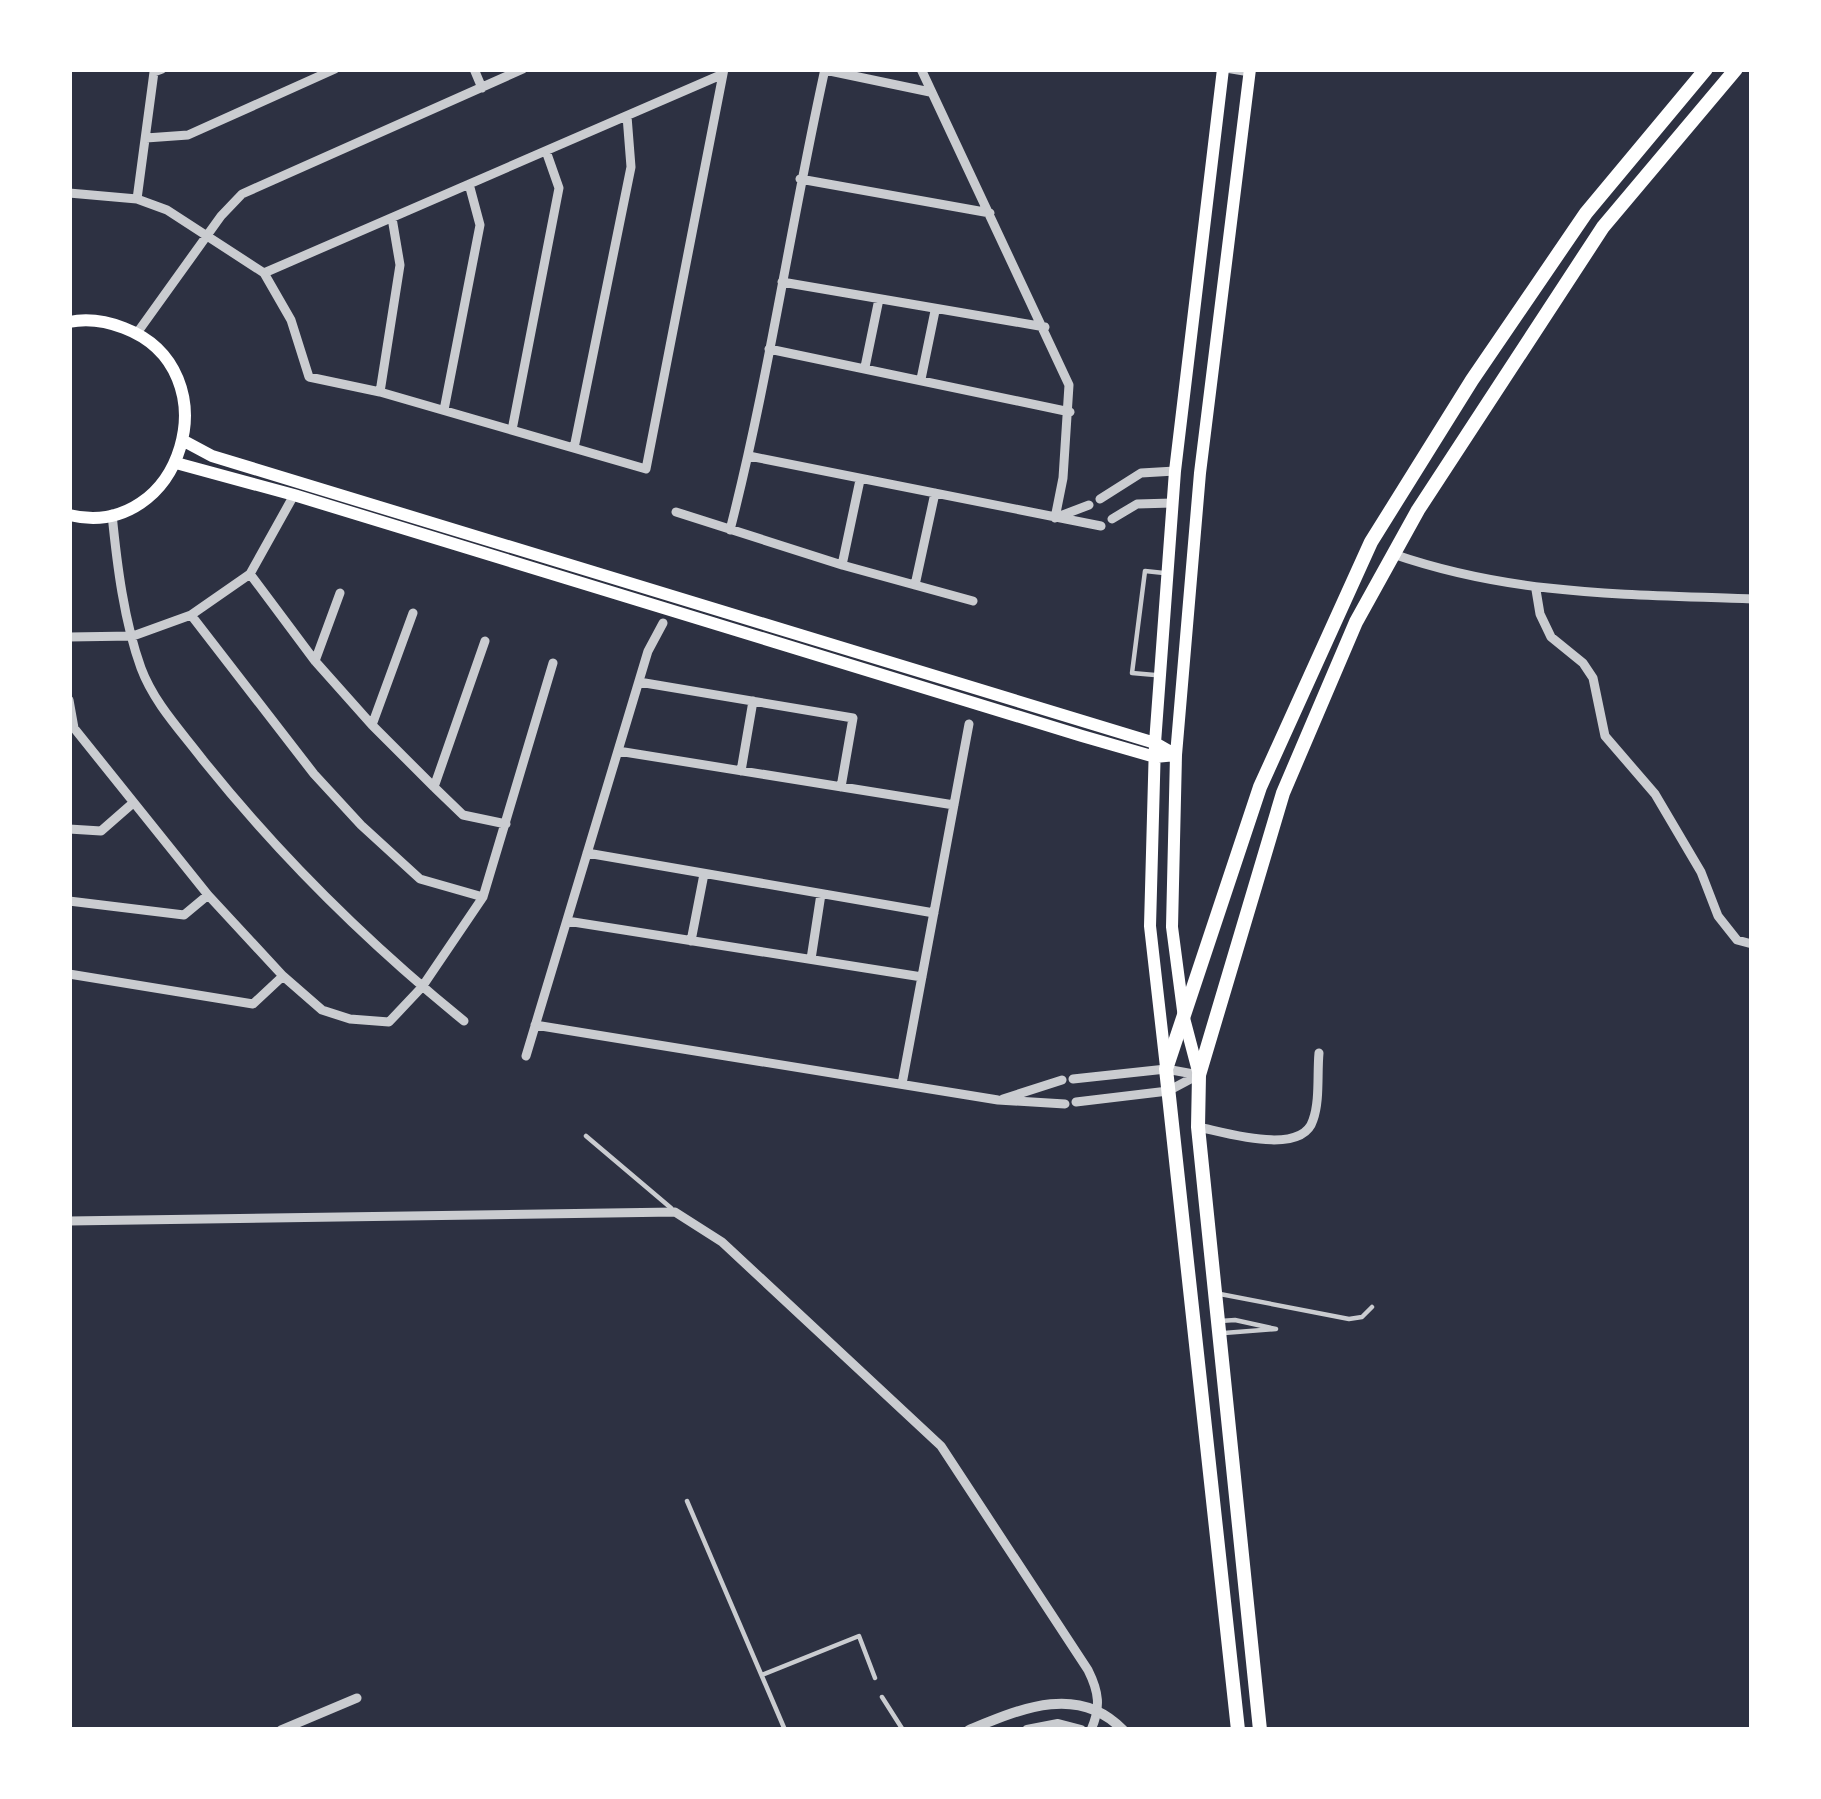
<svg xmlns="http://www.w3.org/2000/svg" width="1821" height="1799" font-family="'Open Sans',sans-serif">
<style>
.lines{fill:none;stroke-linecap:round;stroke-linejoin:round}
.service{stroke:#caccd0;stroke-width:4.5}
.minor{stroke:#caccd0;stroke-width:9}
.tertiary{stroke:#caccd0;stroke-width:10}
.secondary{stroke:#fff;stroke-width:12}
.primary{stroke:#fff;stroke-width:14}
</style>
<rect width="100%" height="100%" fill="#2d3142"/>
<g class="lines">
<!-- service -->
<path class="service" d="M1224,70L1248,74
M1155,675L1132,673L1145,571L1164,573
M586,1136L671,1208
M1220,1294L1349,1319L1362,1317L1372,1307
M1220,1321L1235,1320L1276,1329L1224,1333
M687,1501L785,1730
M762,1675L859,1636L875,1678
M882,1697L903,1730"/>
<!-- minor -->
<path class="minor" d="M474,69L482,88
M921,69L1069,385L1063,478L1055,518
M825,70L930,92
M146,138L188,135L335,69
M800,179L990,213
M69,193L137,199L167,210L264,273L291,320L309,377L380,392L646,469L724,69
M137,199L154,72L162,69
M264,273L723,74
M782,282L1045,327
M137,333L221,216L242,194L523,69
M769,349L1070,412
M865,367L879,299
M921,379L935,311
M380,392L400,265L392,218
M444,410L480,225L469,184
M512,430L559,188L546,151
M574,448L631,167L627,116
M749,456L1101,526
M1100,499L1141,473L1175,471
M676,512L842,565L973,601
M112,514C117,565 124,621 141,668C154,703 181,731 203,760C280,856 368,943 464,1021
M1060,516L1089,505
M1112,519L1137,504L1172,503
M730,530C769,378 791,222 825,69
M1393,554C1515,596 1625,594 1752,599
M842,565L860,480
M250,574L315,661L372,725L434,787L463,815L506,824
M915,585L935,493
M1536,590L1540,614L1551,637L1583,663L1593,678L1605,736L1655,794L1701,872L1718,916L1737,940L1752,944
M191,615L314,774L361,825L420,879L483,897
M69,637L133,636L191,615L250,574L294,495
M315,661L340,593
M639,682L853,718L841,787
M69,700L74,728L208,895L283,976L322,1010L350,1019L389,1022L422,987L483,897L553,663
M372,725L413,613
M618,751L954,805
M741,771L753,701
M434,787L485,641
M69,829L101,831L133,803
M587,853L934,913
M69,901L184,915L208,895
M567,921L922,977
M691,941L704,874
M811,959L821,894
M69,974L253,1004L283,976
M535,1025L998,1100L1065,1104
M526,1056L648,651L663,623
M1073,1079L1166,1069L1199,1075
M902,1084L969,724
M1003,1099L1062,1080
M1076,1102L1168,1091L1198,1075
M1198,1127C1224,1132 1302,1157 1313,1120C1320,1101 1317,1074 1319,1053
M69,1221L675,1212L722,1242L941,1446L1088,1670C1099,1692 1101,1707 1091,1730
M281,1730L357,1698"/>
<!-- tertiary -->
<path class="tertiary" d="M969,1730C1020,1709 1078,1683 1123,1730
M1027,1730L1058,1724L1081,1730"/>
<!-- secondary -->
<path class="secondary" d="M69,322C88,318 106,321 124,328C234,370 182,542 69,515
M184,441L212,456L1155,743L1176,755
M176,463L294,495L1082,736L1155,757L1176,755
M1166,1067L1150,926L1155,743L1175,471L1223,69
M1199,1075L1184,1018L1172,927L1176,755L1200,473L1250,69"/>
<!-- primary -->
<path class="primary" d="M1238,1730L1166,1069L1260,787L1371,542L1472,380L1586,213L1706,69
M1260,1730L1198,1127L1199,1075L1283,793L1356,622L1418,510L1603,227L1736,69"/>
</g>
<!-- border -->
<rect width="1821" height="1799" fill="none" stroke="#ffffff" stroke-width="144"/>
</svg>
